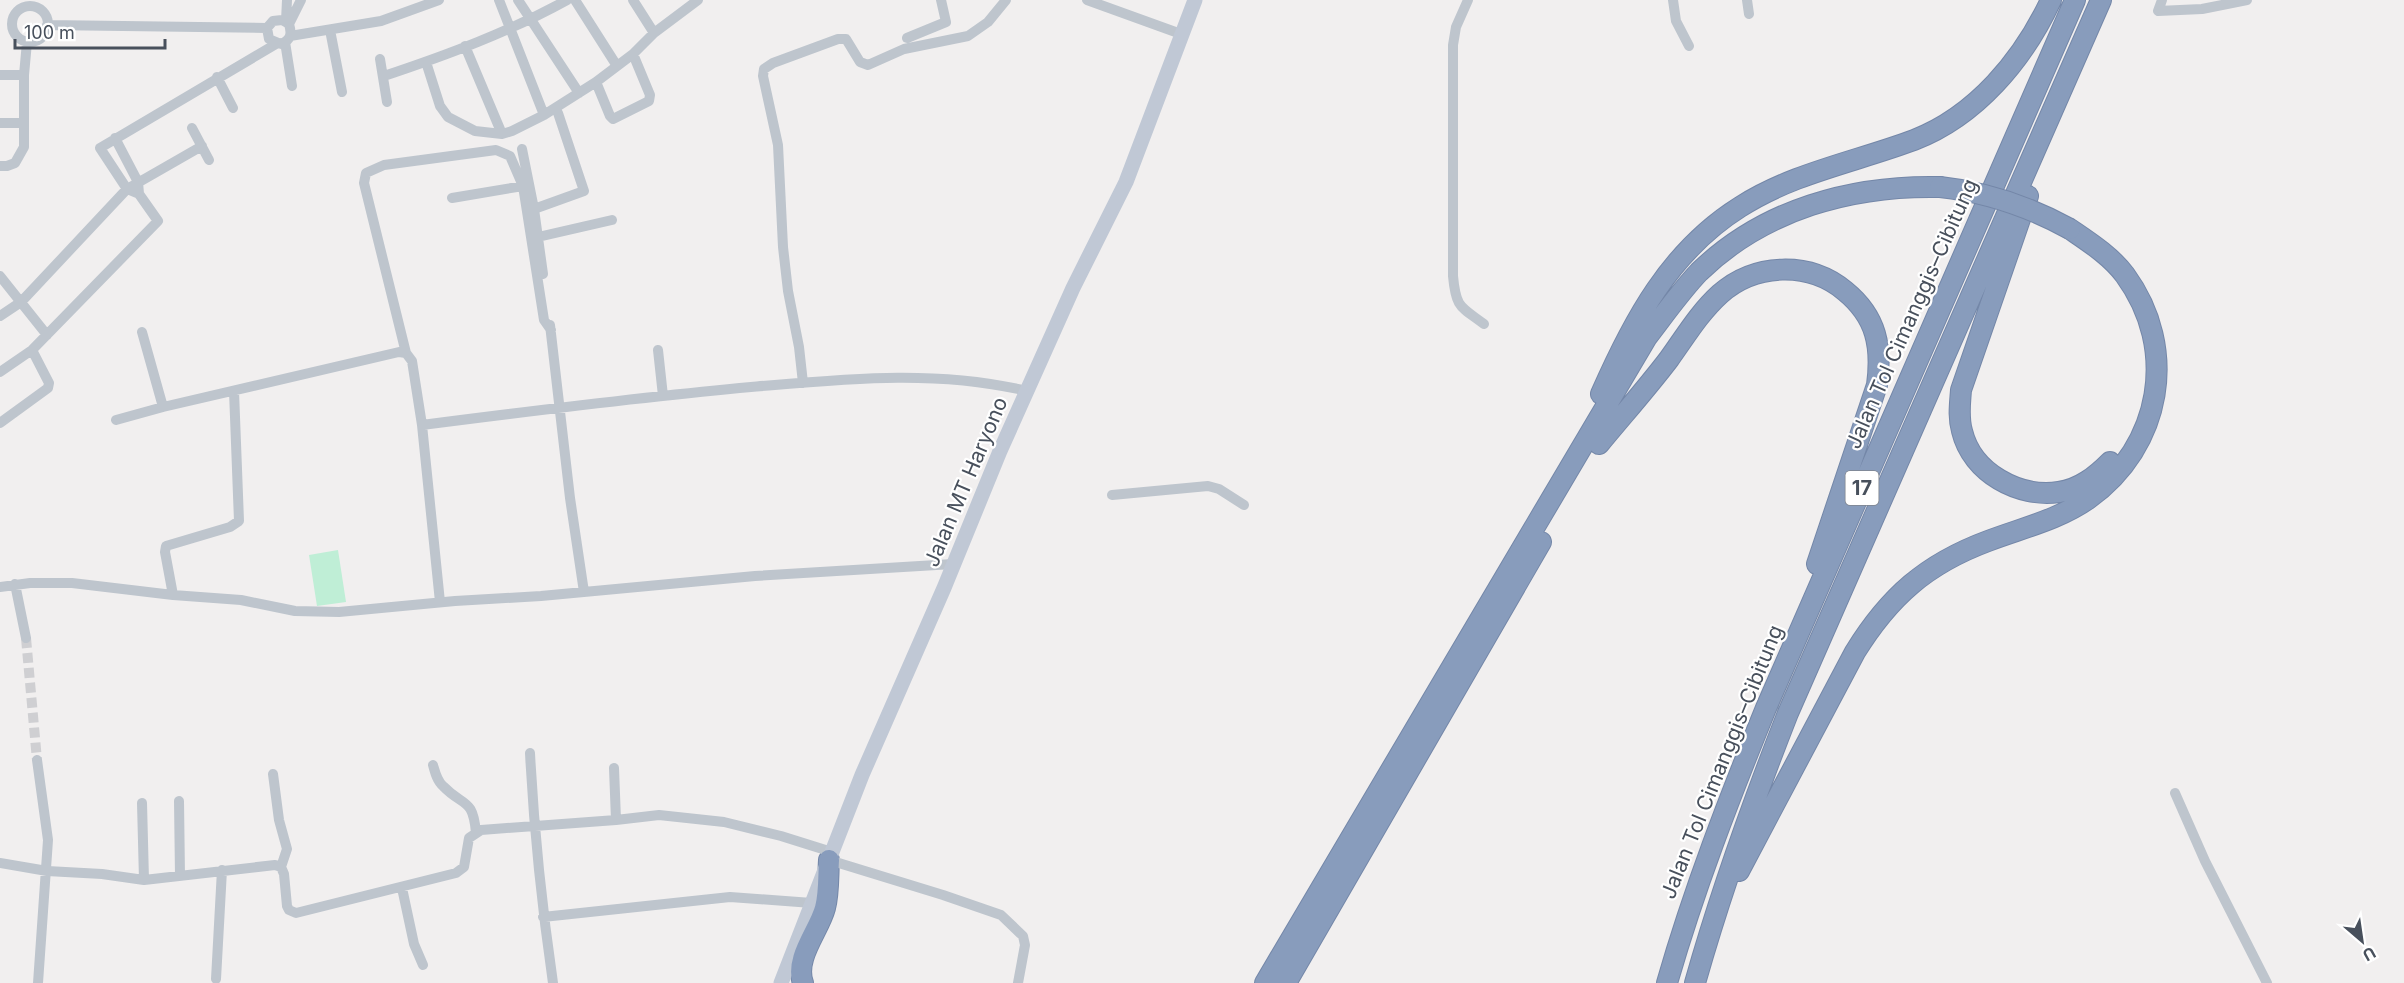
<svg xmlns="http://www.w3.org/2000/svg" width="2404" height="983" font-family="Inter,sans-serif">
<style>
.green{fill:#bfeed6}
.lines{fill:none;stroke-linecap:round;stroke-linejoin:round}
.street-tunnel{stroke:#cfcfd2;stroke-width:10;stroke-dasharray:10 5;stroke-linecap:butt}
.highway-casing{stroke:#7487a8;stroke-width:22}
.street{stroke:#bec5cd;stroke-width:10}
.secondary{stroke:#c0c8d5;stroke-width:15}
.highway{stroke:#889cbc;stroke-width:20}
.highway-bridge-casing{stroke:#7487a8;stroke-width:22;stroke-linecap:butt}
.highway-bridge{stroke:#889cbc;stroke-width:20}
.labels{text-anchor:middle;stroke-width:4.5;stroke-linejoin:round;paint-order:stroke}
.shield{fill:#fff;stroke:#7f848d;stroke-width:1.5}
.shield-label{font-size:20px;font-weight:bold;fill:#48505c}
.street-label{font-size:21px;fill:#48505c;stroke:#fff}
</style>
<rect width="100%" height="100%" fill="#f1efef"/>
<!-- green -->
<path class="green" d="M338,550L346,602L317,606L309,555Z"/>
<g class="lines">
<!-- street-tunnel -->
<path class="street-tunnel" d="M26,638L37,760"/>
<defs>
<path id="highway" d="M2028,196L1961,390C1960,404 1958,417 1962,431C1972,473 2019,498 2059,492C2080,489 2096,476 2110,462
M1601,394C1633,321 1670,251 1740,207C1793,173 1855,162 1914,140C1976,116 2023,60 2051,0
M1599,444C1622,416 1647,388 1669,359C1685,337 1699,313 1720,294C1755,263 1809,261 1845,291C1877,317 1882,347 1877,385L1817,564
M1739,871L1855,652C1889,597 1926,564 1988,541C2022,528 2058,520 2088,499C2162,446 2179,349 2125,275C2111,256 2089,242 2070,229
M803,983C794,958 819,931 825,908C829,893 828,875 829,860
M1265,983L1647,337C1664,315 1680,292 1699,272C1764,209 1852,185 1940,187
M1286,983L1541,542
M1667,983C1694,889 1729,799 1766,708L2075,0
M1695,983C1721,891 1753,802 1788,713L2101,0"/>
</defs>
<!-- highway casing -->
<use href="#highway" class="highway-casing"/>
<!-- street -->
<path class="street" d="M499,0L544,115
M518,0L579,93
M575,0L617,66
M633,0L654,33
M1087,0L1181,34
M1468,0L1456,27L1453,45V276C1456,308 1460,306 1484,324
M1673,0L1676,21L1689,46
M1747,0L1749,14
M2162,0L2158,11L2202,9L2247,0
M12 24a18 18 0 1 1 36 0a18 18 0 1 1-36 0Z
M286,21L287,0
M289,24L282,20L273,21L267,28L269,39L281,44C291,40 292,34 289,24L301,0
M47,25L267,28
M330,30L342,92
M290,36L381,21L439,0
M907,38L946,22L941,0
M285,42L292,86
M465,46L502,134
M380,59L387,102
M426,62L440,106L448,117L475,131L502,134L512,131L544,115L596,82L633,54L654,33L698,0
M0,75H24
M384,76C447,55 509,32 567,0
M217,77L233,108
M596,82L610,116L613,119L649,101L650,95L633,54
M0,123H23
M192,128L209,160
M522,149L534,209L543,274
M0,166H7L15,163L24,147V75L27,42
M139,194L127,189L100,148L276,44
M452,198L523,186
M534,209L584,191L558,113
M538,237L612,220
M0,276L47,335
M0,316L21,302L127,189L202,146
M550,325L570,498L584,592
M142,332L163,407
M658,350L663,396
M406,353L364,183L366,173L384,165L496,150L510,156L523,186L544,320L551,330
M0,372L32,350L158,221L139,194L138,182L115,138
M803,383L799,347L788,291L783,247L778,145L763,76L764,69L773,63L838,39H846L860,62L868,65L904,49L968,36L988,22L1006,0
M116,420L163,407L399,352L406,353L412,361L422,425L440,602
M0,423L48,388L49,383L32,350
M422,425C531,411 641,397 751,387C844,379 935,369 1027,391
M1112,495L1208,486L1219,489L1244,505
M15,584L26,638
M0,587L30,583H72L173,595L241,600L295,611L339,612L455,601L541,596L755,576L953,564
M173,595L165,552L166,546L230,527L239,521L234,391
M530,753C534,831 542,907 553,983
M37,760L48,840L38,983
M433,765C435,772 437,781 443,786C463,807 473,797 476,833
M614,768L616,820
M273,774L279,820L287,849L281,867
M2175,793L2205,861L2267,983
M179,801L180,876
M142,803L144,880
M829,860L943,895L1001,915L1023,936L1025,945L1018,983
M0,863L47,871L102,874L144,880L275,865L281,867L284,874L287,906L289,910L296,913L456,873L464,867L469,838L481,830L616,820L659,815L724,822L781,836L832,852
M402,888L414,944L423,965
M543,917L730,897L812,903
M216,979L222,870"/>
<!-- secondary -->
<path class="secondary" d="M781,983L862,775L944,588L1000,451L1073,288L1126,182L1195,0"/>
<!-- highway -->
<use href="#highway" class="highway"/>
<defs>
<path id="highway-bridge" d="M1940,187C1987,192 2028,206 2070,229"/>
</defs>
<!-- highway-bridge casing -->
<use href="#highway-bridge" class="highway-bridge-casing"/>
<!-- highway-bridge -->
<use href="#highway-bridge" class="highway-bridge"/>
</g>
<g class="labels">
<!-- shield labels -->
<rect class="shield" x="1845.5" y="471" width="33" height="34" rx="4.5"/>
<g class="shield-label">
<text x="1862" y="495">17</text>
</g>
<!-- street labels -->
<g class="street-label">
<text transform="translate(1912 314) rotate(-66)" y="7">Jalan Tol Cimanggis–Cibitung</text>
<text transform="translate(966 482) rotate(-67)" y="7">Jalan MT Haryono</text>
<text transform="translate(1722 762) rotate(-68)" y="7">Jalan Tol Cimanggis–Cibitung</text>
</g>
</g>
<!-- north arrow -->
<g transform="translate(2362 941) rotate(151)" stroke="#ffffff" stroke-width="4.5" paint-order="stroke">
<path d="M0-4.5L10 22L0 15L-10 22Z" fill="#48505c"/>
<text y="-9" font-size="16" font-weight="bold" text-anchor="middle" fill="#48505c">U</text>
</g>
<!-- scale -->
<path d="M15 39v9h150v-9" fill="none" stroke="#48505c" stroke-width="3"/>
<text x="24" y="39" font-size="18" fill="#48505c" stroke="#ffffff" stroke-width="4.5" paint-order="stroke">100 m</text>
</svg>
